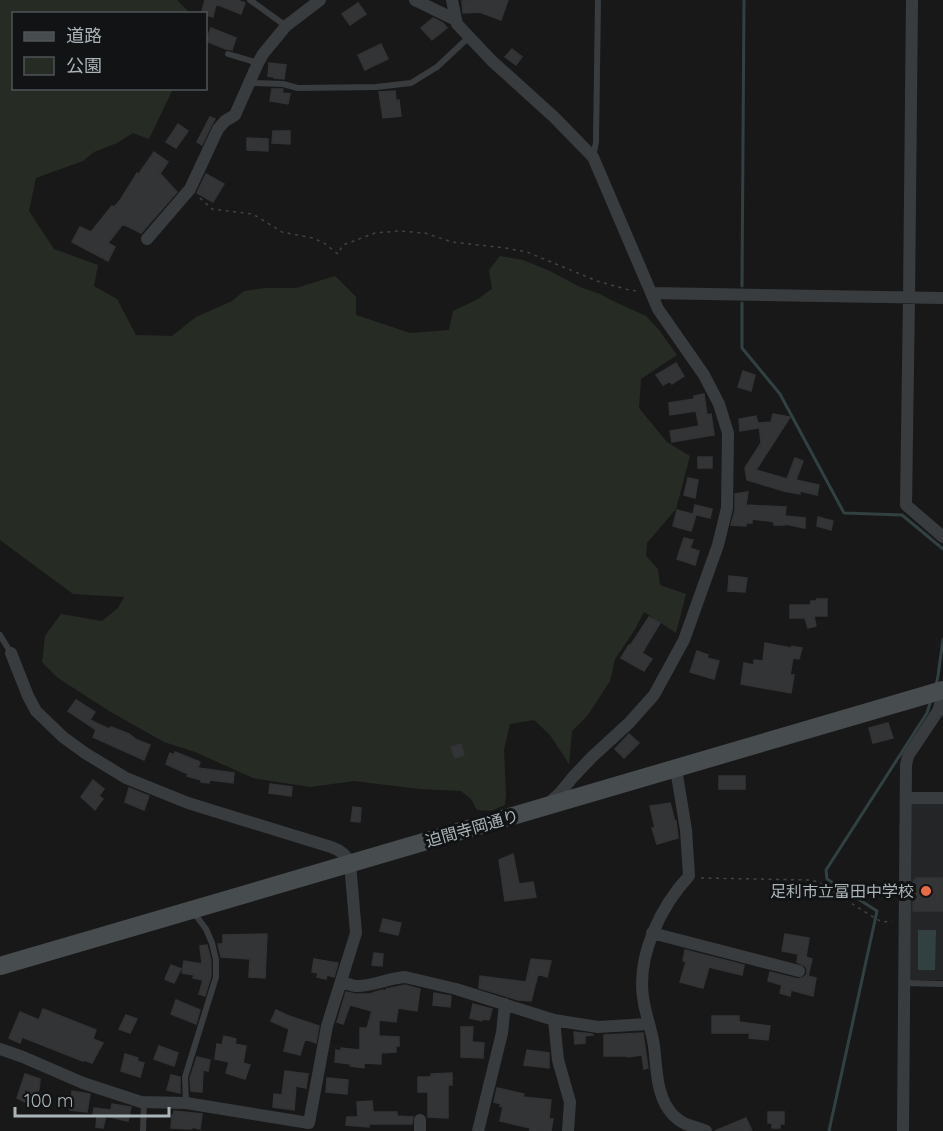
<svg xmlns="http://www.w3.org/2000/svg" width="943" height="1131" font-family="Quicksand,'Noto Sans JP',sans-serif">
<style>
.built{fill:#242526}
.green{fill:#262c24}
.water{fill:#314142}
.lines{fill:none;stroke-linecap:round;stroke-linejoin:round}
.stream{stroke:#314142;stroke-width:3}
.building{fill:#333435;stroke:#323335;stroke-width:1.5}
.path{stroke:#3f4345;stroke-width:1.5;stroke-dasharray:3 4.5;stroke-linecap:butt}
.lane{stroke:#393c3e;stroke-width:6}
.street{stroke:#393c3e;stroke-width:12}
.secondary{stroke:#474c4e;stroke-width:18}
.poi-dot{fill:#e96b40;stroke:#121314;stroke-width:2}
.labels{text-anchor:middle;stroke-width:6;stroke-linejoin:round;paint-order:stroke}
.street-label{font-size:16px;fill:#aab5b9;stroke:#121314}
.poi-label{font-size:16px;fill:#aab5b9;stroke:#121314;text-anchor:end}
</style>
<rect width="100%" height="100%" fill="#181819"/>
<!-- built -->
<path class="built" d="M910,802L943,803V980H908Z"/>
<!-- green -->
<path class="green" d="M0,0H177L190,13L14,14V88L173,89L149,139L133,133L117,143L94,152L83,161L36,178L29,211L54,249L98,265L94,286L117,299L136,335L172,336L196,317L232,301L244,291L265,288H296L335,276L356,297V315L410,333L449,330L453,311L476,300L492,289L489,270L500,256L523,260L550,271L580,287L600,294L613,301L646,316L659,330L677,355L641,379L639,408L667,442L690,456L676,509L647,543L646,556L658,569L660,585L686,594L676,633L644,612L634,631L615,659L610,681L588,715L572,731L569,764L550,735L534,720L510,724L504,750L506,794L505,805L491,811L477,810L471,799L461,791L419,789L354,781L310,787L253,778L195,752L164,742L109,711L58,678L42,662L45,636L61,614L102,621L118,608L124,597L73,594L0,540Z"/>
<!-- water -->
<path class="water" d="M918,930H936L935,970H918Z"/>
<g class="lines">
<!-- stream -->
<path class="stream" d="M742,286L744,0
M742,303V348L780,394L844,513L902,515L943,549
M936,685L938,676L943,639
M829,1131L877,911L827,879L826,870L927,713L931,700"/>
</g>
<!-- building -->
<path class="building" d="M205,0H237L245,3L241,14L216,4L213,17L206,15V14H201Z
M481,0H508L501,20L482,13L483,12L463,13L462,1Z
M358,3L366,14L350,25L342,14Z
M433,18L443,23L447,28L432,40L421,28Z
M211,28L236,38L232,50L226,49L206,41Z
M381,44L388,59L365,70L358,55Z
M512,49L522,57L516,65L505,57Z
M269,63L286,65L284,79L274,78V77L268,76Z
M272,89H283L282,93L290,94L288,104L270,101Z
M395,91L396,101L399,100L401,116L383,118L379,92Z
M210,117L215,119L211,126L202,145L197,142Z
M178,124L188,131L176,148L166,142Z
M273,131H290V144L272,143Z
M247,138L268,139V151L247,150Z
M154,152L168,162L161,172L156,169L177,192L141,233L123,224L108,243L115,247L108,261L72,242L80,227L91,232L112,206L114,207L121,199L137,173L138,175Z
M206,174L224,184L213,202L197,193Z
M676,363L684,376L672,384L670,381L663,385L656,375Z
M743,371L755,375L751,391L738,387Z
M704,394L707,415L711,414L714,435L672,442L670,431L699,426L696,411L670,415L669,403L694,399V396Z
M773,414L790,417L756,470L787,479L795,458L803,461L796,480L819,485L817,495L800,491V494L784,491L747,480L745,468L761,443L759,423L771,422Z
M756,416L759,428L740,431L739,419Z
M698,457H712V468H698Z
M688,478L698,480L695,498L684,495Z
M748,492L746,505L786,507L785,516L805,518V528L785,524V525H774V522L769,521L752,519V523H746V526L731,525L735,510V494Z
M695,505L712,509L710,518L693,514Z
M677,510L696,515L691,531L673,526Z
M818,517L833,521L831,530L817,526Z
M684,538L693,540L690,548L699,551L695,565L677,559Z
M729,576L747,578L745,592L728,591Z
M817,599H827V616H814L816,626L808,628L805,618H790V605H810L811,601H817Z
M649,617L660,623L642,653L652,659L644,671L621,658L629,645L630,646Z
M765,643L791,648L792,646L802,648L799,659L793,658L790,675H794L791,693L741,684L744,663L754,665V660L763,661Z
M697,651L708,655L707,658L719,661L714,679L690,672Z
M76,700L95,712L90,720L109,729L111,727L129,734L137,740L150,745L144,760L93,737L96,730L68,711Z
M888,723L893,738L873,743L869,728Z
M629,734L639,743L624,758L615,749Z
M461,744L464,755L455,758L451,747Z
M175,752L200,762L198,768L234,773L233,783L210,780L209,783L201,782V780L187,776L188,774L166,764L170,753L174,755Z
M719,776H745V789H719Z
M93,780L104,789L99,796L103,799L95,810L81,797Z
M270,784L292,787L291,796L269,793Z
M129,788L149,796L144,810L125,802Z
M670,803L675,822L676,821L678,838L657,844L652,828H655L650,806Z
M353,807L361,808L360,822L351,821Z
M513,854L519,884L533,882L536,897L505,901L499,860Z
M916,878H943V911H913L914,880H916Z
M383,919L401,923L398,935L380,931Z
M267,934L265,978L249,977L250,959L221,957L218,944H223V935Z
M785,934L809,938L806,957L812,959L808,976L816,978L813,996L791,990L790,996L780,993L782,985L768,981L770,972L798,979L804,977L807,974V969L805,966L797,962L798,954L782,951Z
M207,945L211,961V976L205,996L199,994L203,980L193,978L194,975L182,973L184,961L202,964L200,946Z
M685,950L744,965L742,975L709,967L703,988L680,982L686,962L683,961Z
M374,953L383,954L382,966L372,965Z
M314,959L338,963L334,977L327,975L326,979L317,977L318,973L312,972Z
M531,959L551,961L547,977L538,974L531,1001L518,1000L479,988L480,976L526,982Z
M171,965L181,969L174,983L165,979Z
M405,985L420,989L417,1011L398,1008L396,1022L379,1020V1036L399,1037V1046H396V1052L381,1053V1064L364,1063V1068L350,1066L351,1064L335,1062L336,1050L341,1051V1048L360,1050V1028H367L372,1011L350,1005L343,1024L337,1022L346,992L355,994H372V993L382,990L386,991V989Z
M434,993L451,996L450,1007L433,1005Z
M176,1000L200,1010L196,1024L171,1014Z
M473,1004L492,1009L489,1020L483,1019L482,1021L470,1018Z
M43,1009L96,1030L93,1039L103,1043L92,1063L84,1060L83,1061L22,1037L20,1043L9,1038L20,1012L39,1020Z
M276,1010L289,1016L319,1026L316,1043L305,1039L300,1055L284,1051L289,1029L271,1021Z
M126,1015L137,1019L130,1033L119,1029Z
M712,1016H739V1022L770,1026L768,1040L749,1038L750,1033H712Z
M461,1027H473L472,1042L484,1043L483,1058L461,1057Z
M574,1032L592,1034L593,1035L585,1036V1043L575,1044Z
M643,1033L648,1068L644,1069L642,1055L627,1057V1056H604V1035Z
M224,1036L236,1039L235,1044L246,1046L243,1063L250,1065L245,1079L226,1073L229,1062L215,1059L217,1044L222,1045Z
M159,1046L178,1053L174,1066L154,1059Z
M527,1050L549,1053V1068L524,1065Z
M125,1054L138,1058L137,1061L144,1063L140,1077L121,1071Z
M197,1057L210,1060L208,1071L203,1070L202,1092L191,1091L190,1078Z
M285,1071L308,1074L306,1088L296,1086L294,1110L273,1107L274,1094L282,1095Z
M452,1073V1085H448V1118L428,1117V1092H418V1077H431V1074Z
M25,1074L40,1079L39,1089L33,1102L26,1100L25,1102L17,1098Z
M171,1075L180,1077V1093L167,1090Z
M327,1078L348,1080L347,1094L326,1092Z
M497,1088L524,1094L523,1097L551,1100L549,1119H553L551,1131H530V1128L500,1121L503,1107L500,1106L501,1104L494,1102Z
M72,1091L90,1094L87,1112L70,1110Z
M372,1101L373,1112H397V1116L413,1117L412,1124H369V1127L346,1125L347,1117H358L357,1102Z
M112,1104L131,1107L128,1121L106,1116L103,1128L96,1127L97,1115L93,1114L94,1108L111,1110Z
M174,1111L202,1114L200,1129L192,1127V1129L171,1128L172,1115H173Z
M768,1112H784V1124H780V1128H772V1123H768Z
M746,1118L752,1131H715Z"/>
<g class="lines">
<!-- path -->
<path class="path" d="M200,198L212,209L253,214L282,232L313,238L324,243L338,254L343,245L375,233L399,231L425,233L452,242L505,248L527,252L597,281L629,290L637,291
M701,878L811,880L818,882L873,917L882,922L892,921"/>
<!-- lane -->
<path class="lane" d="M250,0L286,26
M228,54L258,63
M250,83L283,84L298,88L376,87L411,83L437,67L469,37
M593,157L596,142L598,0
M0,635L11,653
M905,983L943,984
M186,1103L185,1077L216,977V960L212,943L206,929L194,913
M143,1131L144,1102"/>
<!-- street -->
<path class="street" d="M415,0L456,20
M452,0L457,24L492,61L554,117L593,157L658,309L704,375L719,404L728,433L727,508L718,545L684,640L654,695L629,723L592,757L573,777L560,793L550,802
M912,0L909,298L906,505L943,537
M147,239L190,189L218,129L225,121L235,115L258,63L263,54L286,26L320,0
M651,293L943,298
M676,769L686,830L689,876C661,906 637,955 643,997C645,1014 652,1030 654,1046C657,1070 656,1097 673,1115C685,1127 693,1125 706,1131
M906,798H943
M652,933L799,971
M341,982C346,983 351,985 355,986C372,987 388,978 405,977L456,989L554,1020L598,1027L648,1024
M554,1020L558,1060L570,1102L568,1131
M0,1049L23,1057L83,1083L141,1102L186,1103L309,1123L327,1026L356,933L350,863C346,854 340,850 331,847L188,803L126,778L85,753L63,737L36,711L28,696L11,653
M420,1131V1120
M478,1131L502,1033L505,1004
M903,1131L906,765L908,756L938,711L943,695"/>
<!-- secondary -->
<path class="secondary" d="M0,966L943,690"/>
</g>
<!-- markers -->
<circle class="poi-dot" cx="926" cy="891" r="6"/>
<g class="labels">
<!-- street labels -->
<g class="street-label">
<text transform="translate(472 828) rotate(-16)" y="6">迫間寺岡通り</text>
</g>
<!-- poi labels -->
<g class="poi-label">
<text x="914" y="897">足利市立富田中学校</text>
</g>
</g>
<!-- legend -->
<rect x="12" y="12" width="195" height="78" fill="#121314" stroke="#4f5456" stroke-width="1.5"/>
<rect x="24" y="32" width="30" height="9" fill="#474c4e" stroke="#4f5456" stroke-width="1.5"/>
<text x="66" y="42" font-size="18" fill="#aab5b9">道路</text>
<rect x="24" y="57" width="30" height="18" fill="#262c24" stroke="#4f5456" stroke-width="1.5"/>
<text x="66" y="72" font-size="18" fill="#aab5b9">公園</text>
<!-- scale -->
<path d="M15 1107v9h154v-9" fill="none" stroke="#aab5b9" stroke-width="3"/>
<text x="24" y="1107" font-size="18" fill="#aab5b9" stroke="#121314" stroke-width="4.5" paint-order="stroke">100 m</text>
</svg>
